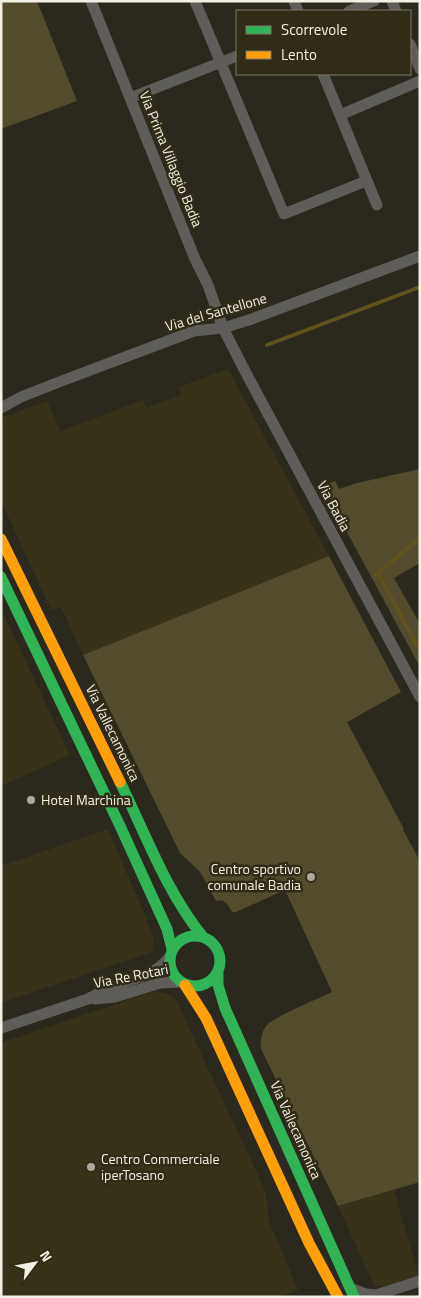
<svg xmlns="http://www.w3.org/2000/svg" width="421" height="1298" font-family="'Titillium Web',sans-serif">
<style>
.built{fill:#39321a}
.green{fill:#534b2e}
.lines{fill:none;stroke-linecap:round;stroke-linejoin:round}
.stream{stroke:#5f521b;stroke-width:4}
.street{stroke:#5e5d59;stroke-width:11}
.fast{stroke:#30b455;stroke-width:11}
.slow{stroke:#ff9f0a;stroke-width:11}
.poi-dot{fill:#aca99e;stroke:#312c18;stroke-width:2}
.labels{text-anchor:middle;stroke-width:5;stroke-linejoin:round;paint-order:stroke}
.street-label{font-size:14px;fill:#f2efe3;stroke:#312c18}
.poi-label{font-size:14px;fill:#f2efe3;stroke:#312c18;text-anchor:start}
</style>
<rect width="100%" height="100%" fill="#2b281e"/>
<!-- built -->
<path class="built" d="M228,369L329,556L83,655L61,607L51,610L1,501V418L47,401L61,431L143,400L146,408L181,395L179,387Z
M1,609L70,755L1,786Z
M108,829L151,930L154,941L152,952L1,1003V866Z
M155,991L168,994L176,1000L265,1190L269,1221L298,1290L279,1297H1V1043Z
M394,1190L419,1277L392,1285L375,1287L338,1206Z"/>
<!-- green -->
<path class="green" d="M1,1H37L77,101L1,129Z
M420,469V563L394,578L420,624V667L322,486L335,481L339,489L357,483Z
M329,556L401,692L347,722L404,829L403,830L420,861V1182L338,1206L261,1049C260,1041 261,1033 266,1026C275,1016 318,999 332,992L285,890L236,912H232C227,904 225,899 216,901L200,872L180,853L83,655Z"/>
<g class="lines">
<!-- stream -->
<path class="stream" d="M267,345L420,287
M378,573L420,538
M376,575L378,573L420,651"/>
<!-- street -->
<path class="street" d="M91,1L195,259L208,285L223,328L246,373L420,697
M195,1L284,214L366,181
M294,1L298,11
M392,1L396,11
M349,11L374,1
M410,44L420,69
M323,74L377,205
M130,98L237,56
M340,115L420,81
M1,408L21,397L59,382L194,331L223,328L249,320L420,256
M95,999L115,997L160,983L179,982
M1,1028L88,999L111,987L149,974L162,965L170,957
M352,1289L366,1294L376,1295L420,1281"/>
<!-- fast -->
<path class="fast" d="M1,577L121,828L167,929L172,949
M120,782C146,835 166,891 203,937
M170 961a25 25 0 1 1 50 0a25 25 0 1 1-50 0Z
M218,973V985L225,1008L354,1297"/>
<!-- slow -->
<path class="slow" d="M1,539L120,782
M185,985L206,1018L309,1243L338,1297"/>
</g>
<!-- markers -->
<g class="poi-dot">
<circle cx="31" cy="800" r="5"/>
<circle cx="311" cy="877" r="5"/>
<circle cx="91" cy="1167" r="5"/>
</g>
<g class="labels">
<!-- street labels -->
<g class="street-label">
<text transform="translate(171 159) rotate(68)" y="5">Via Prima Villaggio Badia</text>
<text transform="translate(216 312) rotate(-16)" y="5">Via del Santellone</text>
<text transform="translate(334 506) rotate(62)" y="5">Via Badia</text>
<text transform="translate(113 733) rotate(64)" y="5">Via Vallecamonica</text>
<text transform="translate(131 976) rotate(-11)" y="5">Via Re Rotari</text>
<text transform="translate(296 1130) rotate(66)" y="5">Via Vallecamonica</text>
</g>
<!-- poi labels -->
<g class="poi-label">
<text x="41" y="805">Hotel Marchina</text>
<text x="301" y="874" text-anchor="end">Centro sportivo<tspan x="301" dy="16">comunale Badia</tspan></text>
<text x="101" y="1164">Centro Commerciale<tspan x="101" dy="16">iperTosano</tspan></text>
</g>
</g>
<!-- border -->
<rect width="421" height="1298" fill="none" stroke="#f2efe3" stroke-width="5"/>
<!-- legend -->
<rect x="236" y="10" width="175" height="65" fill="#312c18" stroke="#7e7a69"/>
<rect x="246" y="26" width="25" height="8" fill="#30b455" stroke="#7e7a69"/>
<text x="281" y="35" font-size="15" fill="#f2efe3">Scorrevole</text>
<rect x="246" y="51" width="25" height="8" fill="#ff9f0a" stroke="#7e7a69"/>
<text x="281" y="60" font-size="15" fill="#f2efe3">Lento</text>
<!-- north arrow -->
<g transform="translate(35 1263) rotate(58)" stroke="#312c18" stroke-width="4" paint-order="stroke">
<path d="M0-4L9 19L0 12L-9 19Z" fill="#f2efe3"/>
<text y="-8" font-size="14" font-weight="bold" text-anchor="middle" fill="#f2efe3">N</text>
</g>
</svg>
